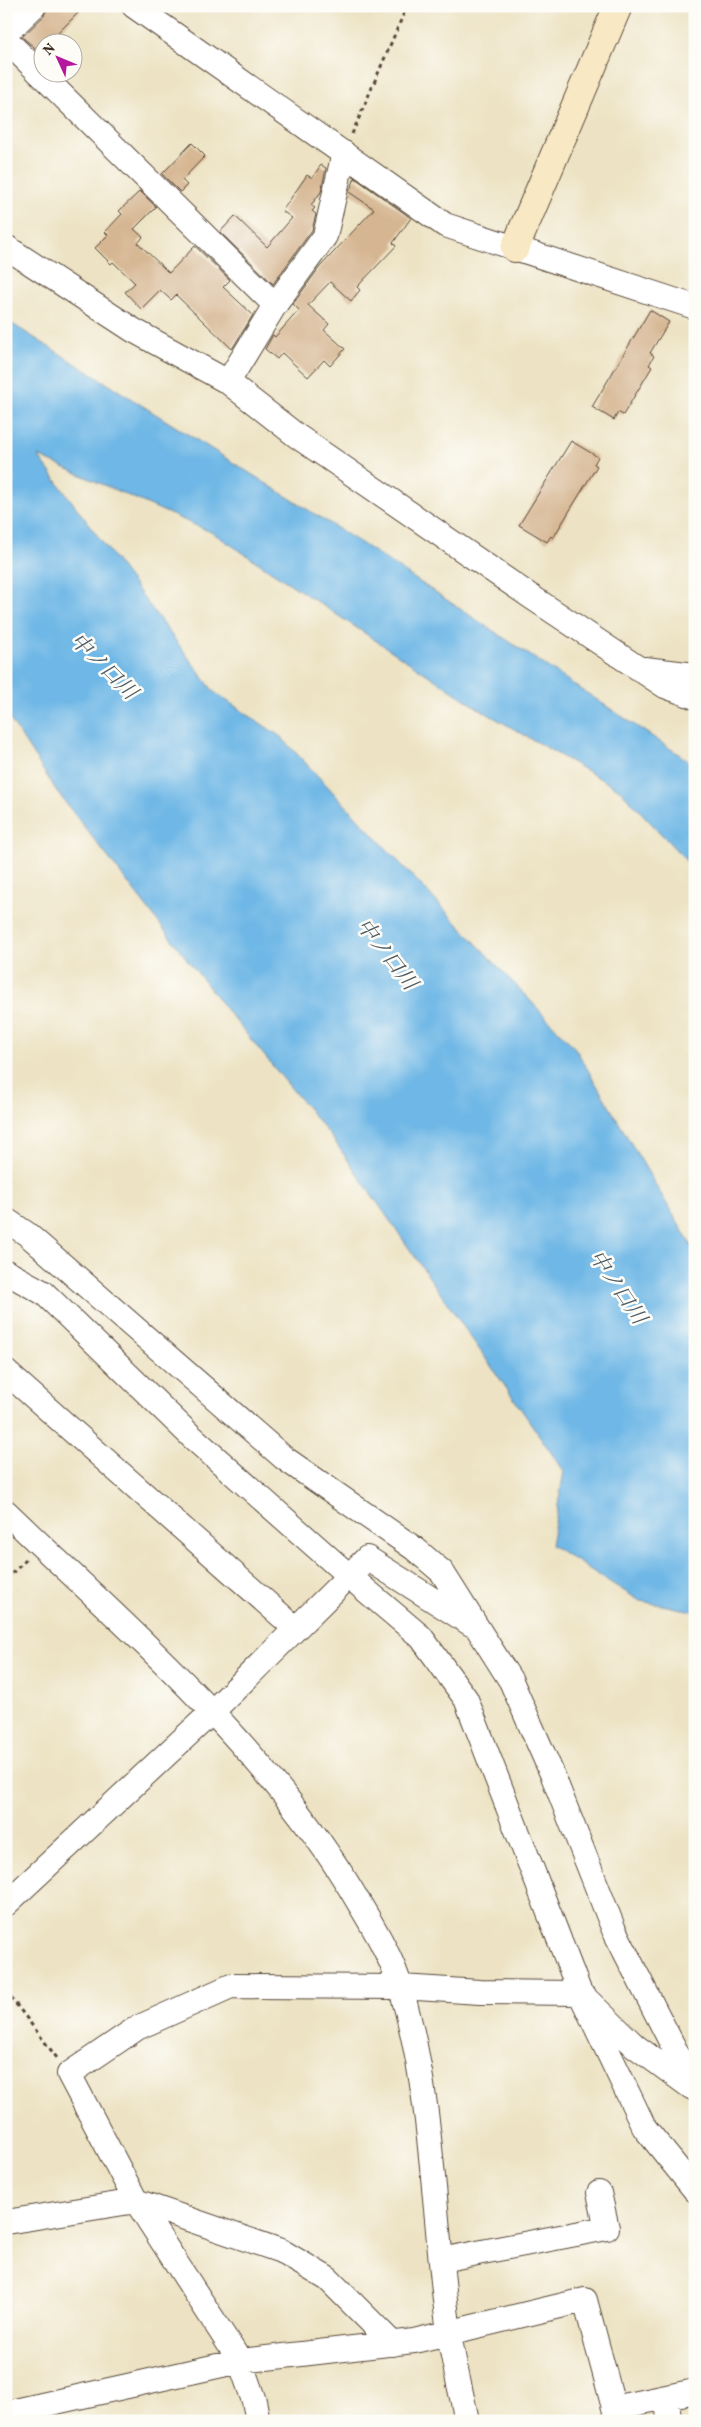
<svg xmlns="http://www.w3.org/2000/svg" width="701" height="2427" font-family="Vollkorn,'Noto Serif JP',serif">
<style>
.water{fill:#6eb7e6;stroke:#547082}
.building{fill:#d6b692}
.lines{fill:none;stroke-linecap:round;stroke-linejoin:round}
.street-casing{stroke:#564637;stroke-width:26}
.secondary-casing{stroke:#564637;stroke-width:30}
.path{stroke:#564637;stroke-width:3;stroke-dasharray:4 4;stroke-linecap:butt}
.street{stroke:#fff;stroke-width:24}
.secondary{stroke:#f8e8c3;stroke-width:28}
.labels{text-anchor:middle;stroke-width:5;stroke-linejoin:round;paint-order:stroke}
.water-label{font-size:21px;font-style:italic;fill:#4d5b64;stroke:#fdfcf7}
</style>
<rect width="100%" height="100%" fill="#fdfcf7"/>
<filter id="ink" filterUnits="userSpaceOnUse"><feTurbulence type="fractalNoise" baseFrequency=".02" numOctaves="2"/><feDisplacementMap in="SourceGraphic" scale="10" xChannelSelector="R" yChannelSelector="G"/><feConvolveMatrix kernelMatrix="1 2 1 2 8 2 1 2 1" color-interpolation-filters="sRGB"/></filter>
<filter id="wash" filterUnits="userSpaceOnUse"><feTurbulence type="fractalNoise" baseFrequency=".0096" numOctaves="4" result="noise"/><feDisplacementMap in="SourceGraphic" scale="20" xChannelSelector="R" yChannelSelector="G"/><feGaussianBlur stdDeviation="1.12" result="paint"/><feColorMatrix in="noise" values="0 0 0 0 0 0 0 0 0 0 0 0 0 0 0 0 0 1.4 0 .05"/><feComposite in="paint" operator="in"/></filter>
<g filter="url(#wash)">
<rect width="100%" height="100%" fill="#ede3c4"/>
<!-- water -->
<path class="water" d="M6,320L361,543L695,765V870L620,790L481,710L213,533L38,456L214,692L281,737L575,1048L695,1252V1614L693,1611L640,1601L551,1545L564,1471L333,1139L225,1008L58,793L6,713Z"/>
<g id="blocks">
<!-- building -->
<path class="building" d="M47,6H85L49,42H42L40,52L22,37L44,16Z
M192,143L205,156L182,180L187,185L180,192L162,174Z
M321,165L326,168L321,192L311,205L315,208L312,211L316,214L312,230L273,284L220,232L235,216L267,247L292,218L282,211L307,175L312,178Z
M355,178L411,218L393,243L396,246L357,287L360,290L351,301L330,282L308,305L329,324L324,330L345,349L330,366L324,360L308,377L282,353L277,359L265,349L273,335L275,337L299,310L293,304L319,268L374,209L349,192Z
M140,191L156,207L134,229L143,237L138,243L169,273L195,246L230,280L223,287L253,315L232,349L176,295L171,300L160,290L141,309L125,292L135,283L113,262L111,264L95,248L108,235L105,232L122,214L119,211Z
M650,310L669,322L650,353L654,356L649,365L652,367L623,415L618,412L614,420L592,407Z
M571,441L598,457L594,464L597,466L553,538L551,536L547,542L519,525Z"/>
</g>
</g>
<g filter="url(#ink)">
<use href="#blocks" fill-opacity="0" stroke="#564637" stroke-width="1"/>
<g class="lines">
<defs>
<path id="street" d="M134,6L445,225L695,307
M6,33L34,6
M6,40L275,305
M6,247L133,330L228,382L297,436L530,596L665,686L695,697
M228,382L275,305L325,236L344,153
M645,669L695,675
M6,1220L27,1234L284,1458L415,1549L442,1572L511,1681L553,1776L614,1930L695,2089
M6,1272L44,1293L191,1436L349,1576L421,1637L466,1699L580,1993L644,2127L695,2190
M6,1372L295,1628
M6,1512C132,1633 271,1751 359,1903C375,1930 392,1958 401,1989C434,2100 433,2218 449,2332C453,2362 461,2391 467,2421
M6,1904L212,1712L367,1558L471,1624
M6,2222L136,2201L281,2251L328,2279L393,2344
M441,2260L607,2228L599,2193
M667,2397L669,2421
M6,2413L240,2361L414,2341L585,2300L614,2408L695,2391
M258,2421L254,2401L240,2361L136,2201L69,2074L137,2028L231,1986L401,1987L480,1992L580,1993L635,2046L691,2087"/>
<path id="secondary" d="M515,248L618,6"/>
</defs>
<!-- street casing -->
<use href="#street" class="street-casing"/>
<!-- secondary casing -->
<use href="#secondary" class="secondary-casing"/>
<!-- path -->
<path class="path" d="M352,134L407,6
M6,1579L26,1560
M6,1991L57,2058"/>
<!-- street -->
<use href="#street" class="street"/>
<!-- secondary -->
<use href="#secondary" class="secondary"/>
</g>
</g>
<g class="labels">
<!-- water labels -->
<g class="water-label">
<text transform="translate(104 666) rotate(45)" y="7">中ノ口川</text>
<text transform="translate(387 954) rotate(52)" y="7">中ノ口川</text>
<text transform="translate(618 1287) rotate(56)" y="7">中ノ口川</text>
</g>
</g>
<!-- margin -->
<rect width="701" height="2427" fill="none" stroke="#fdfcf7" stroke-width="25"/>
<!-- north arrow -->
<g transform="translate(58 58) rotate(314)"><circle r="24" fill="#fdfcf7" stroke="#afa8a0"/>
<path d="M0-4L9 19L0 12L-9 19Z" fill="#b5179e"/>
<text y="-8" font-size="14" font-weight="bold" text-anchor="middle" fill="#3b2a1e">N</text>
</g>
</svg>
